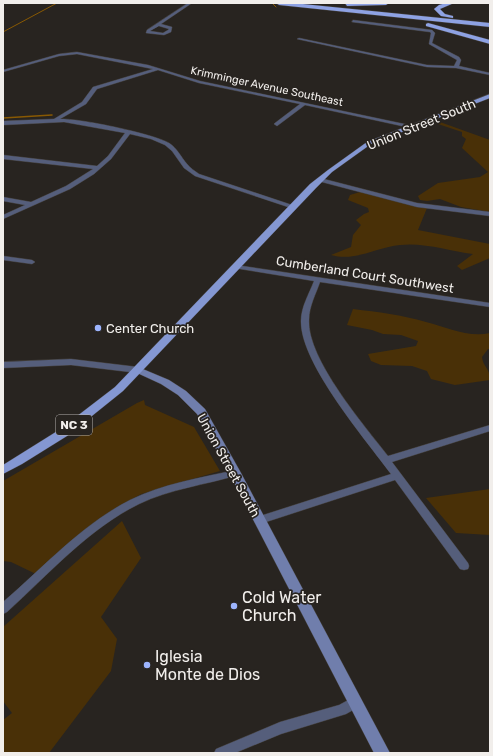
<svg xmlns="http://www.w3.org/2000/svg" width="493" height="756" font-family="Rubik,sans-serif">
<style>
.green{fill:#493007}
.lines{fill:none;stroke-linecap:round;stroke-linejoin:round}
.stream-far1{stroke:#885903;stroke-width:1}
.stream{stroke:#885903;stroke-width:1.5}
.minor-casing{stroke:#44403c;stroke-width:1}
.tertiary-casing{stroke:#44403c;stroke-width:1}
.secondary-casing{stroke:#44403c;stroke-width:1}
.primary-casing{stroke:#44403c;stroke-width:1}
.trunk-casing{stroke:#44403c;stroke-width:1}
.minor{fill:#555e7b;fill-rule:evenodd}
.tertiary{fill:#555e7b;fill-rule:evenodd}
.secondary{fill:#707eac;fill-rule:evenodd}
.primary{fill:#8497d2;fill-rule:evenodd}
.trunk{fill:#8ea2e3;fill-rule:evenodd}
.poi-dot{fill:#9db4fd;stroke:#282420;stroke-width:1.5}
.labels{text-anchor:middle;stroke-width:3.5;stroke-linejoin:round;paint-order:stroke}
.far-street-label{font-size:11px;fill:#f1eeeb;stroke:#282420}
.shield{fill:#282420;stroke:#b5b1ae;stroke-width:1}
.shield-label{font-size:12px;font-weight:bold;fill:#f1eeeb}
.street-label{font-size:13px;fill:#f1eeeb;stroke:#282420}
.poi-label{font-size:13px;fill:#f1eeeb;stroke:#282420;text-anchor:start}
.near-poi-label{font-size:16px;fill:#f1eeeb;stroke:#282420;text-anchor:start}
</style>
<rect width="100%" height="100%" fill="#282420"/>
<!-- green -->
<path class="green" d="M440,122L490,140V212L461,207L440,199L427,201L420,200L418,196L438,183L480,177L488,172L462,148L466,139L462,136V132L435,123Z
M360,192L427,208L418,230L490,244L489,246H490V258L462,270L457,266L473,254C450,251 423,242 400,245C377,247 355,262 331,255L351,247L353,235L361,225L356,220L364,214L369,212L368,208L348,200L350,195Z
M353,309C378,312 402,315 426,322C447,327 468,338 490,333V349H488L482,357C483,367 490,368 490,380L455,385L431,379L427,371L412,366L381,365L371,361L368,354L416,346L418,341L401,335L383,334L372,330L347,325Z
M144,400L145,405L194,427L220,471L141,494L124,504L36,574L11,562L3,561V481L137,403Z
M490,489V535L456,533L426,498Z
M122,521L141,558L101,617L117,639L111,671L49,753H3V720L12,713L3,701V627Z"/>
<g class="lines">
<!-- stream-far1 -->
<path class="stream-far1" d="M273,4L276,7
M3,32L57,3"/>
<!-- stream -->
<path class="stream" d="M3,118L52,115"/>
<defs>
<path id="minor" d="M188,3H192L161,24L172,27L171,32L164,35L146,33L147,30ZM159,26L169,29L168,30L163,33L150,31Z
M353,20L432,30L435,33L432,43L459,57L461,60L459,66L490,73V75L456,68L427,67L297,39L299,38L427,65L454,66L457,60L429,44L431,33L430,32L352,22Z
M77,52L148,65L200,81L414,126L411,128L305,105L277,126L274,124L275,123L300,104L199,83L158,70L97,89L86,104L60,119C79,118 154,134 169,143C177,148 181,157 187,164C190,168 195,171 199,174L295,206V208H291L195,176L184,168L172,151L165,145L151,139L130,134L111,159L94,174L70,189L3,219V215L25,205L3,201V197L31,202L66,186L93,169L3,159V155L97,166L108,156L125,133L64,122L3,125V121L54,119L82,102L93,87L153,69L77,54L59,56L3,72V70L59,54Z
M320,178L417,203L490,212V216L417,207L318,181V179Z
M3,256L32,260L35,262L32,264L3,260Z
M236,265L490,303V307L320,282C316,294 309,306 309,320C307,359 364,425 388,456L490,425V431L392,462L468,563L469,566L468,569L464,570L460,569L395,480L260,524L257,523L255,520L257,517L391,474C366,440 300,363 301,321C301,307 309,294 314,281L234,268V266Z
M235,470L238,471L240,473L238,475C205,485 170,489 139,504C88,529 48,575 7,612L3,614V602C44,567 81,525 130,500C162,484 200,478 235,470Z
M356,696L360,698L362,702L360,706L346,714L281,734L235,753H214L216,749L280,722L339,705Z"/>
<path id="tertiary" d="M71,359L138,367L143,370L138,373L71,365L3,368V362Z"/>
<path id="secondary" d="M138,367L169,380L186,391L205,409L241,473L390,753H374L229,473L197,414L178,395L161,384L135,372L133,370Z"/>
<path id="primary" d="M490,94V98L371,144L332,172L316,188L123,391L67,436L22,464L3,474V465L59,430L115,387L310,184L328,170L367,142Z"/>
<path id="trunk" d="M276,3H293L490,23V27L279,5Z
M345,3H389L386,5L347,6Z
M446,3H454L440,9L445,14L453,16V18L441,16L434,9L439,5Z
M428,23L490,40V44L426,26V24Z"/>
</defs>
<!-- minor casing -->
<use href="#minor" class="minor-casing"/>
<!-- tertiary casing -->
<use href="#tertiary" class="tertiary-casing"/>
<!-- secondary casing -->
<use href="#secondary" class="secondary-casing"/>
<!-- primary casing -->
<use href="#primary" class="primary-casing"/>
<!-- trunk casing -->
<use href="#trunk" class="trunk-casing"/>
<!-- minor -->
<use href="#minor" class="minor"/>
<!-- tertiary -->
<use href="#tertiary" class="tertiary"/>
<!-- secondary -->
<use href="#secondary" class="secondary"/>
<!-- primary -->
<use href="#primary" class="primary"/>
<!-- trunk -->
<use href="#trunk" class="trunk"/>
</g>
<!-- markers -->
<g class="poi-dot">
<circle cx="98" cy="328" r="4"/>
<circle cx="234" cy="606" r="4"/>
<circle cx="147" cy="665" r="4"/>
</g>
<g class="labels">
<!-- far-street labels -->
<g class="far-street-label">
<text transform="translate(267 86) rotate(12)" y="4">Krimminger Avenue Southeast</text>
</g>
<!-- shield labels -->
<rect class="shield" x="56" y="415" width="36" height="20" rx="3"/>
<g class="shield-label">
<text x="74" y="429">NC 3</text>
</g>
<!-- street labels -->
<g class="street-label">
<text transform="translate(421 124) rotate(-22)" y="5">Union Street South</text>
<text transform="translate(365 274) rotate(9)" y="5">Cumberland Court Southwest</text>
<text transform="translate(229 465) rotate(61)" y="5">Union Street South</text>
</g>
<!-- poi labels -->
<g class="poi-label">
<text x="106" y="333">Center Church</text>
</g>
<!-- near-poi labels -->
<g class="near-poi-label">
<text x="242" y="603">Cold Water<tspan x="242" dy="18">Church</tspan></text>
<text x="155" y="662">Iglesia<tspan x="155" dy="18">Monte de Dios</tspan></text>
</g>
</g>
<!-- border -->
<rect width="493" height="756" fill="none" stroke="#f1eeeb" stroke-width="8"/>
</svg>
